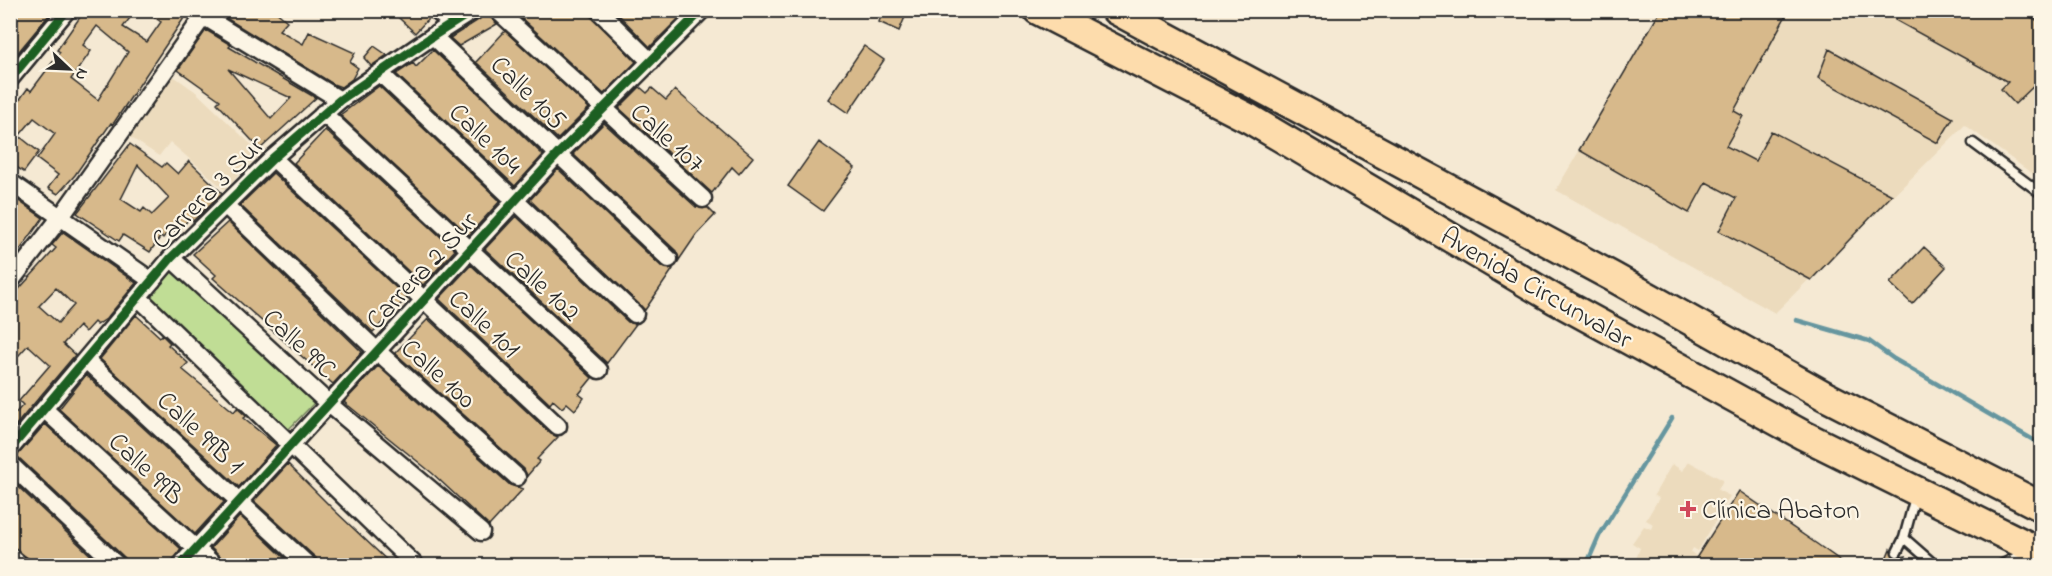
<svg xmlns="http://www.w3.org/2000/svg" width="2052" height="576" font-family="'Indie Flower',sans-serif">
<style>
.built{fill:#ecdbbd}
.green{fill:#c0dd95;stroke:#768460;stroke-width:1.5}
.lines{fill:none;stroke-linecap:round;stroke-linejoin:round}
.stream{stroke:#66969f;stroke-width:4.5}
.building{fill:#d7b98b;stroke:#2b2b2b;stroke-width:1.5;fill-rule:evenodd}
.service-casing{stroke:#2b2b2b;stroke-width:13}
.minor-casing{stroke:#2b2b2b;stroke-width:21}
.trunk-casing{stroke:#2b2b2b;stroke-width:33}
.service{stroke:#fcf5e5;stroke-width:8}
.minor{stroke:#fcf5e5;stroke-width:16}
.trunk{stroke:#fddcac;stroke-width:28}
.cycleway-casing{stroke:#fcf5e5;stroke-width:13}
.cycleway{stroke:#1b5e20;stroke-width:9}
.poi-dot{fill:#d1495b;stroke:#fcf5e5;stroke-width:2}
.labels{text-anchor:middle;stroke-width:4.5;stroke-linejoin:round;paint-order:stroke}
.street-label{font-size:27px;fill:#2b2b2b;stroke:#fcf5e5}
.poi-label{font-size:27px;fill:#2b2b2b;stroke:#fcf5e5;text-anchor:start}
</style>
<rect width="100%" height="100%" fill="#f5e9d3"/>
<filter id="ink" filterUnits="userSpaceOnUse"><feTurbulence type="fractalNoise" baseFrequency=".0167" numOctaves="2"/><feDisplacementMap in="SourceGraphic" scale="12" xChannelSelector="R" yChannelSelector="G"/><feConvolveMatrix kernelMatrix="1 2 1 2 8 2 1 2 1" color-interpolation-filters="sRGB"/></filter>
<g filter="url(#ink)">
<!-- built -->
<path class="built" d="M1662,11H2041V180L1965,125L1775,313L1556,190Z
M172,75L196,92L260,153L224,189L170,142L159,156L130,137Z
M1688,461L1723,480L1718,490L1730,496L1698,551L1693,548L1691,552L1697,557L1691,565H1637L1636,559L1640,548L1632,543L1644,526L1651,529L1653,524L1646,520L1659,498L1654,495L1672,464L1683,471Z"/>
<!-- green -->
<path class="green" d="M174,269L315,402L288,430L150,296Z"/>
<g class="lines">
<!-- stream -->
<path class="stream" d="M1796,320L1869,341L1894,359L2042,445
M1586,566L1599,536L1672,418"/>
</g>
<!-- building -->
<path class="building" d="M10,10H44L49,15L10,62Z
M85,10H136L123,27L147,42L161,22L145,10H185L186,15L113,124L111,123L75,175L58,194L48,188L58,175L37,159L55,134L34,118L19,136L39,152L24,172L10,163V113L28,88L31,91L49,67L60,52L57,50ZM97,26L128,52L98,100L71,79L91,51L83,45Z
M274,10L287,21L279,30L303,44L309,32L355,53L350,62L358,68L352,79L341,87L333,84L218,13L219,10Z
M407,10H421L429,18L415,33L399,18Z
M484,10L497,24L459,46L450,38L480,19Z
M524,10H586L636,62L604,94L519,16Z
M614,10H676L681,16L650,47Z
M883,10H908L899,31L879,22Z
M1661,10H1789L1734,111L1743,116L1726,146L1755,161L1771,131L1892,195L1811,280L1719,231L1736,198L1706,182L1689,213L1579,150Z
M1900,10H2018L2042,23V78L2015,104L2001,89L2008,82L1895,20Z
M206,30L231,45L229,47L316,98L260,149L217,103L220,100L178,70ZM228,69L291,98L271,119Z
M505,31L589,108L558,139L476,62Z
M374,46L387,55L371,66L364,58Z
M864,46L884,60L848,113L828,99Z
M1829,49L1953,118L1938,143L1818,78Z
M433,50L543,155L515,186L396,74L413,63L416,67Z
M379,86L500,201L469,235L340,115Z
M640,87L647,93L652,88L666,100L675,90L753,157L739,174L732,167L712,193L619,108Z
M604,123L696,207L708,208L715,215L696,235L679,260L676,251L573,154Z
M325,130L455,250L423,285L294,163Z
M819,142L855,168L823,211L788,186Z
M130,144L162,167L166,163L178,174L189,161L222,193L193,221L190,218L176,233L171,228L163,238L161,236L150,252L123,235L119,241L77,213ZM138,165L169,198L152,215L144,208L141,212L121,199Z
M558,169L662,267L673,269L645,310L530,200Z
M273,173L407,298L373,332L240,205Z
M10,195L43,218L10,264Z
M516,216L628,322L636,324L607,363L485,249Z
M228,222L362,352L333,384L213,278L216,275L193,254Z
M63,232L136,283L106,319L97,325L94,322L85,332L79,326L63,344L75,355L10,432V419L23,405L19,401L50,365L28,345L10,365V299L56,248L52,245ZM56,288L74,305L58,323L39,306Z
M1924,247L1946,267L1912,304L1890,283Z
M471,265L592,378L579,394L584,398L575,410L567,403L562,408L553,400L550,404L439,299Z
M136,315L160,337L162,335L170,343L168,345L188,363L182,369L234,412L237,408L246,416L243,418L276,445L239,487L100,359Z
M428,319L551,434L558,437L537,459L540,461L527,476L524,469L395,353Z
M378,366L510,485L523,489L489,526L432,473L344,402Z
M86,375L224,502L195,534L59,409Z
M45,424L181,549L170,566H128L125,558L17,456Z
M288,464L334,510L393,566H319L316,558L254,501Z
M10,479L102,566H31L28,558L10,546Z
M1739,491L1817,544L1848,566H1691Z
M240,516L293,566H225L222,559L211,548Z
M1890,549L1895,558L1906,556L1902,566H1883Z"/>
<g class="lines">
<defs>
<path id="service" d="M1973,143L2042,194
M1915,497L1904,538L1936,566
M1897,552L1904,538
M1999,566L2026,552"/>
<path id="minor" d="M436,10L452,24
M497,10L703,199
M598,10L651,62
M195,11L340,100
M433,36L669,259
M380,73L635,314
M10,79L67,10
M323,113L599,370
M273,158L558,426
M10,182L152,281
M225,205L376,350L517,477
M171,258L329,404L481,532
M10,282L60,218L208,10
M138,297L416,566
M86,360L309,566
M44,409L215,566
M10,449L171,258L273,158L340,100L433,36L474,10
M10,464L118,566
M10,556L21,566
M180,566L557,155L702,10"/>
<path id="trunk" d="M1038,10L1250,119L1556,300L1803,435L2042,553
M1116,10L1613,277L1825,396L2042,507"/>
</defs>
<!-- service casing -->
<use href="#service" class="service-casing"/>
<!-- minor casing -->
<use href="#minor" class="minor-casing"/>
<!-- trunk casing -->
<use href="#trunk" class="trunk-casing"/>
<!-- service -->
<use href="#service" class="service"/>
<!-- minor -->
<use href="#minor" class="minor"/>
<!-- trunk -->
<use href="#trunk" class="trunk"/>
<defs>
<path id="cycleway" d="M10,79L67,10
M10,449L171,258L273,158L340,100L433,36L474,10
M180,566L557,155L702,10"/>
</defs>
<!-- cycleway casing -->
<use href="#cycleway" class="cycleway-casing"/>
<!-- cycleway -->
<use href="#cycleway" class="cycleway"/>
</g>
</g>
<!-- markers -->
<path class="poi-dot" d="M1685 500h6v6h6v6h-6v6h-6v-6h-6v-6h6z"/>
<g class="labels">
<!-- street labels -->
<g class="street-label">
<text transform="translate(529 92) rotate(44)" y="9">Calle 105</text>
<text transform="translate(668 137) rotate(42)" y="9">Calle 107</text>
<text transform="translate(486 138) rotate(44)" y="9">Calle 104</text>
<text transform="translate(207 192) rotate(-45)" y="9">Carrera 3 Sur</text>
<text transform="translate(421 270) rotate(-47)" y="9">Carrera 2 Sur</text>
<text transform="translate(543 285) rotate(42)" y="9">Calle 102</text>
<text transform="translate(1537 287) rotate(30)" y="9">Avenida Circunvalar</text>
<text transform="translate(485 323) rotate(43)" y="9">Calle 101</text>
<text transform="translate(300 343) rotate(43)" y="9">Calle 99C</text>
<text transform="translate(439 373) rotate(42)" y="9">Calle 100</text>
<text transform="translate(201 432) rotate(43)" y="9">Calle 99B 1</text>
<text transform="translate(147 468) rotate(43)" y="9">Calle 99B</text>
</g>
<!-- poi labels -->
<g class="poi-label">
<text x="1702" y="518">Clínica Abaton</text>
</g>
</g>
<!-- margin -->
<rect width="2052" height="576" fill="none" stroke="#fcf5e5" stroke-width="36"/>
<rect x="18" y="18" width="2016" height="540" fill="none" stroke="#2b2b2b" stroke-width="2" filter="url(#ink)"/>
<!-- north arrow -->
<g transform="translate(69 69) rotate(113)" stroke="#fcf5e5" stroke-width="4.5" paint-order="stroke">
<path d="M0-4.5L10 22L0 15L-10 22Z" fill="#2b2b2b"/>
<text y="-9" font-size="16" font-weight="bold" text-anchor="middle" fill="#2b2b2b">N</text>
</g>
</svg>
